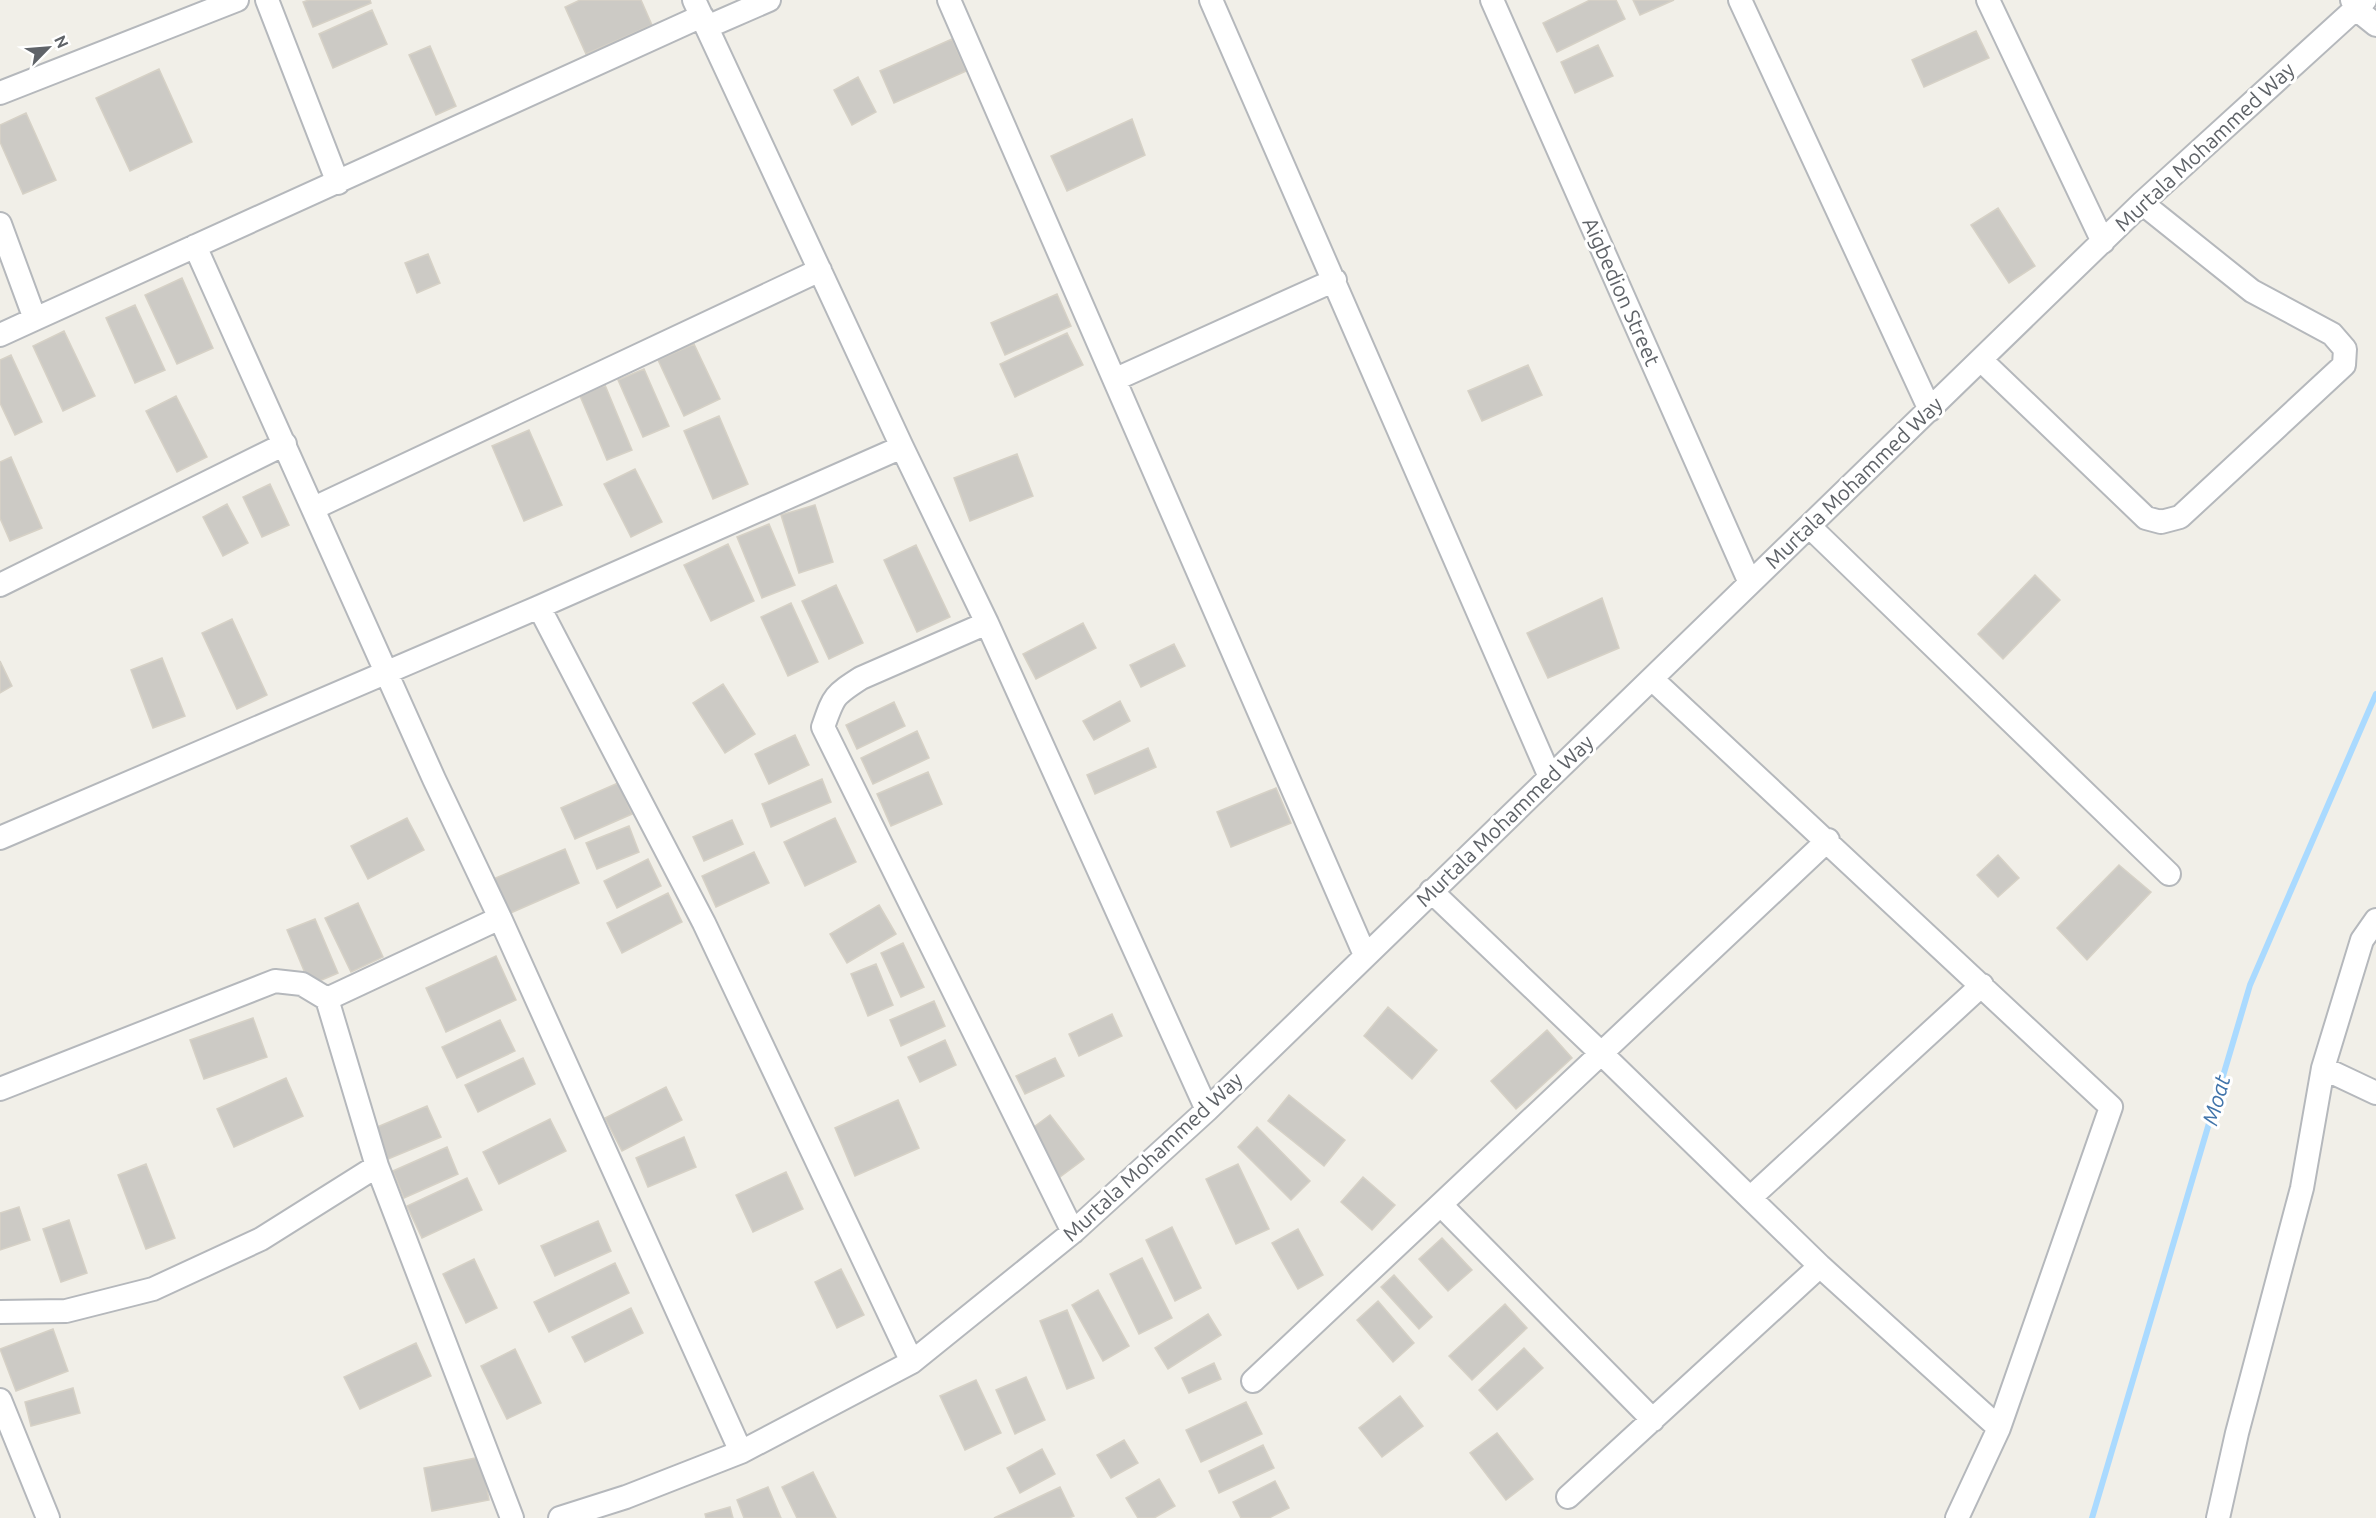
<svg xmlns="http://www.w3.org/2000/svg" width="2376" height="1518" font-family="Ubuntu,sans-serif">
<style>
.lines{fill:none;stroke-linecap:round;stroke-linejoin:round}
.stream{stroke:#aadaff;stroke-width:6}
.building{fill:#cccac5;stroke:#d6d1c6;stroke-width:1.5}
.minor-casing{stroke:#b5b8bc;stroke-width:26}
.minor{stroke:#fff;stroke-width:22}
.labels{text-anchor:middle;stroke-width:6;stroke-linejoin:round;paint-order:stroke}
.street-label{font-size:21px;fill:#5f6368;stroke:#fff}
.water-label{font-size:22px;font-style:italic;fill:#4174aa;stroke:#fff}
</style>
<rect width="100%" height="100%" fill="#f1efe8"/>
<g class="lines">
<!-- stream -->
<path class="stream" d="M2092,1518L2250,985L2376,694"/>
</g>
<!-- building -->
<path class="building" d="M309,0H370L371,3L313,27L303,2Z
M580,0H641L652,25L586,54L565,7Z
M1590,0H1616L1625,19L1557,52L1543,23Z
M1633,0H1674L1640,15Z
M372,10L387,44L333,68L319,34Z
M1976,31L1989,58L1924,87L1912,60Z
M952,39L966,71L894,103L880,71Z
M1598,45L1613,76L1575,93L1561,62Z
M430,46L456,106L436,115L409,55Z
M159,69L192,142L130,171L96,98Z
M858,77L876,112L852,125L834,90Z
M26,113L56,180L23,194L0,142V125Z
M1132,119L1145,155L1067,191L1051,156Z
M1998,208L2035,266L2009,283L1971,225Z
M428,254L440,283L417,293L405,263Z
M182,278L213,348L177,364L145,295Z
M1057,294L1071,326L1005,355L991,323Z
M135,305L165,370L135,383L106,318Z
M64,331L95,396L63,411L33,346Z
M1067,333L1083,365L1015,397L1000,364Z
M694,344L720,399L684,416L658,360Z
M11,355L42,422L15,435L0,403V360Z
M1528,365L1542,395L1482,421L1468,391Z
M644,369L669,426L643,437L618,380Z
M605,385L632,450L607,460L580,396Z
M176,396L207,457L177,472L146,411Z
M719,416L748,484L713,499L684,431Z
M529,430L562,505L524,521L492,446Z
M1017,454L1033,496L970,521L954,478Z
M11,457L42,528L10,541L0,518V462Z
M635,469L662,522L631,537L604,484Z
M270,484L289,525L262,537L243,497Z
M227,504L248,543L223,556L203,517Z
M815,505L833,562L799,573L781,515Z
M769,524L795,585L762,598L737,537Z
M728,544L754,601L711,621L684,565Z
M916,545L950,617L917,632L884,560Z
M2035,575L2060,600L2003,659L1978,634Z
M836,585L863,643L829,659L802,601Z
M1602,598L1619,648L1548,678L1527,633Z
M791,603L818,662L788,676L761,617Z
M232,619L267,695L237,709L202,633Z
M1083,623L1096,648L1036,679L1023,654Z
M1174,644L1185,666L1141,687L1130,665Z
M162,658L185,716L153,728L131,670Z
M0,661L12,686L0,693Z
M723,684L755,734L725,753L693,703Z
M1120,701L1130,721L1094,740L1083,721Z
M894,702L905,726L857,749L846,725Z
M917,731L929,758L873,784L861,758Z
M795,735L809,765L769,784L755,754Z
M1148,748L1156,767L1095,794L1087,775Z
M928,772L942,804L891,826L877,794Z
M822,779L831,802L771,827L762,804Z
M618,783L632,814L575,839L561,808Z
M1276,788L1291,823L1231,847L1217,812Z
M407,818L424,850L368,879L351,846Z
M835,818L856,862L805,886L784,842Z
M732,820L743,844L704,861L693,837Z
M629,826L639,852L597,869L586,843Z
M565,849L579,883L506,915L491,880Z
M754,852L769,883L716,907L702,876Z
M1998,855L2019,878L1998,897L1977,875Z
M648,859L661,886L617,908L604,881Z
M2119,865L2151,892L2087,960L2057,928Z
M668,893L682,922L622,953L607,923Z
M358,903L383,957L351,972L325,918Z
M879,905L896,934L847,963L830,934Z
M315,919L338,973L310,985L287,930Z
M903,943L924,987L901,997L881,953Z
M496,956L516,1000L446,1032L426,988Z
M876,964L893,1005L868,1016L851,974Z
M934,1001L945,1026L901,1046L890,1020Z
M1388,1007L1437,1050L1412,1079L1364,1036Z
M1112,1014L1122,1036L1079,1056L1069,1034Z
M253,1018L267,1057L204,1079L190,1040Z
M500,1020L515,1051L457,1078L442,1047Z
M1547,1030L1572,1058L1516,1109L1491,1081Z
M945,1040L956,1065L920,1082L908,1057Z
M523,1058L535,1084L478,1112L465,1085Z
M1055,1058L1064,1076L1025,1094L1016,1076Z
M286,1078L303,1116L234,1147L217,1109Z
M666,1087L682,1120L622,1151L605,1118Z
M1289,1095L1345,1140L1324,1166L1268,1121Z
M898,1100L919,1148L855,1176L835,1128Z
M427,1106L441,1137L388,1159L375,1128Z
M1050,1115L1084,1159L1060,1177L1026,1133Z
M550,1119L566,1151L499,1184L483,1152Z
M1257,1127L1310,1181L1291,1200L1238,1147Z
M684,1137L696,1167L648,1187L636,1158Z
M447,1147L458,1174L404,1198L393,1171Z
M146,1164L175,1238L146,1249L118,1175Z
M1238,1164L1269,1229L1236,1244L1206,1179Z
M786,1172L803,1209L753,1232L736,1195Z
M1363,1177L1395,1205L1372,1230L1341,1202Z
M467,1178L482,1210L422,1238L407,1206Z
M19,1207L30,1240L0,1250V1213Z
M69,1220L87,1273L61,1282L43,1229Z
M598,1221L611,1251L555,1276L541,1246Z
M1172,1227L1201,1288L1175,1301L1146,1240Z
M1298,1229L1323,1275L1298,1289L1272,1243Z
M1442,1238L1472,1270L1448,1291L1419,1259Z
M1142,1258L1172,1318L1139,1334L1110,1274Z
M474,1259L497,1308L466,1323L443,1274Z
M615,1263L629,1293L549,1332L534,1302Z
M841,1269L864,1315L837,1328L815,1282Z
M1394,1275L1432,1317L1419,1329L1381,1287Z
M1098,1290L1129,1346L1103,1361L1072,1305Z
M1378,1301L1414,1343L1393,1362L1357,1320Z
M1505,1304L1527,1328L1472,1380L1449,1356Z
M631,1308L643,1333L585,1362L572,1337Z
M1067,1310L1094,1378L1067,1389L1040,1321Z
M1208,1314L1221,1335L1168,1369L1155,1348Z
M53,1329L68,1371L16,1391L0,1349Z
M416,1343L431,1376L360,1409L344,1377Z
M1524,1348L1543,1368L1497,1410L1479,1390Z
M515,1349L541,1403L507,1419L481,1366Z
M1214,1363L1221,1379L1189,1393L1182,1378Z
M1026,1377L1045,1420L1015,1434L996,1390Z
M976,1380L1001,1433L965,1450L940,1396Z
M73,1388L80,1413L31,1426L25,1402Z
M1400,1396L1423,1426L1382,1457L1359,1428Z
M1246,1402L1262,1434L1201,1462L1186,1430Z
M1497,1433L1533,1479L1506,1500L1470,1453Z
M1124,1440L1138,1463L1111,1478L1097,1455Z
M1263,1445L1274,1468L1219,1493L1209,1471Z
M1042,1449L1055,1474L1020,1493L1007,1468Z
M481,1457L489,1500L432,1511L424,1468Z
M813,1472L836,1518H797L782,1487Z
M1159,1479L1175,1506L1154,1518H1138L1126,1498Z
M1275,1481L1289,1508L1269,1518H1241L1233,1502Z
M768,1487L781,1518H744L737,1500Z
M1060,1487L1074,1516L1069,1518H994Z
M730,1507L733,1518H706L705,1514Z"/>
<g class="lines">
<defs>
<path id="minor" d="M267,0L338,183
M694,0L902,447L987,623L1207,1110
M949,0L1365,955
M1211,0L1550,777
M1492,0L1750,583
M1740,0L1930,410
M1988,0L2103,242
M2352,0L2356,9L2376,25
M707,27L769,0
M0,93L237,0
M0,224L35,319L0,335
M195,246L434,779L500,918L741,1452
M35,319L702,16
M1981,360L2146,518L2161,522L2180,517L2344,365L2345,349L2332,334L2252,291L2142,203
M1116,379L1335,280
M314,508L820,270
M1809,526L2169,874
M0,585L285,444
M539,607L704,923L912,1362
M987,623L861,678C833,696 834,696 823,727L1073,1232
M0,838L539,607L902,447
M1431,891L1602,1054L1820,1266L1999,1428L2111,1107L1652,679
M327,999L500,918
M2323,1068L2376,1093
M0,1089L275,981L302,984L327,999L377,1166L512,1518
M1750,1198L1982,985
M1441,1205L1653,1420
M0,1312L66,1311L153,1289L261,1239L377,1166
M1253,1381L1828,840
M0,1400L48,1518
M1568,1497L1820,1266
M560,1518L626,1497L741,1452L912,1362L1073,1232L1207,1110L2142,203L2365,0
M1957,1518L1999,1428
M2218,1518L2237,1433L2302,1188L2323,1068L2362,940L2376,920"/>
</defs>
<!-- minor casing -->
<use href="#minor" class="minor-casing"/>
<!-- minor -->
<use href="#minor" class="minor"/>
</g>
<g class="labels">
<!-- street labels -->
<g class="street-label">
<text transform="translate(2205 147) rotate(-43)" y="7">Murtala Mohammed Way</text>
<text transform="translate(1621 292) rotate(66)" y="7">Aigbedion Street</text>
<text transform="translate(1854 483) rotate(-44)" y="7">Murtala Mohammed Way</text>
<text transform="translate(1505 821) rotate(-44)" y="7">Murtala Mohammed Way</text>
<text transform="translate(1153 1157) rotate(-43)" y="7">Murtala Mohammed Way</text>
</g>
<!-- water labels -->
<g class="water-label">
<text transform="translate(2216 1100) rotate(-74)" y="8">Moat</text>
</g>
</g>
<!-- north arrow -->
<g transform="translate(48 48) rotate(65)" stroke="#ffffff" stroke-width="4.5" paint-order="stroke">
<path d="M0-4.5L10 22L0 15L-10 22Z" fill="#5f6368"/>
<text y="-9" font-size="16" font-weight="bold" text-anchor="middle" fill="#5f6368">N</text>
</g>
</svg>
